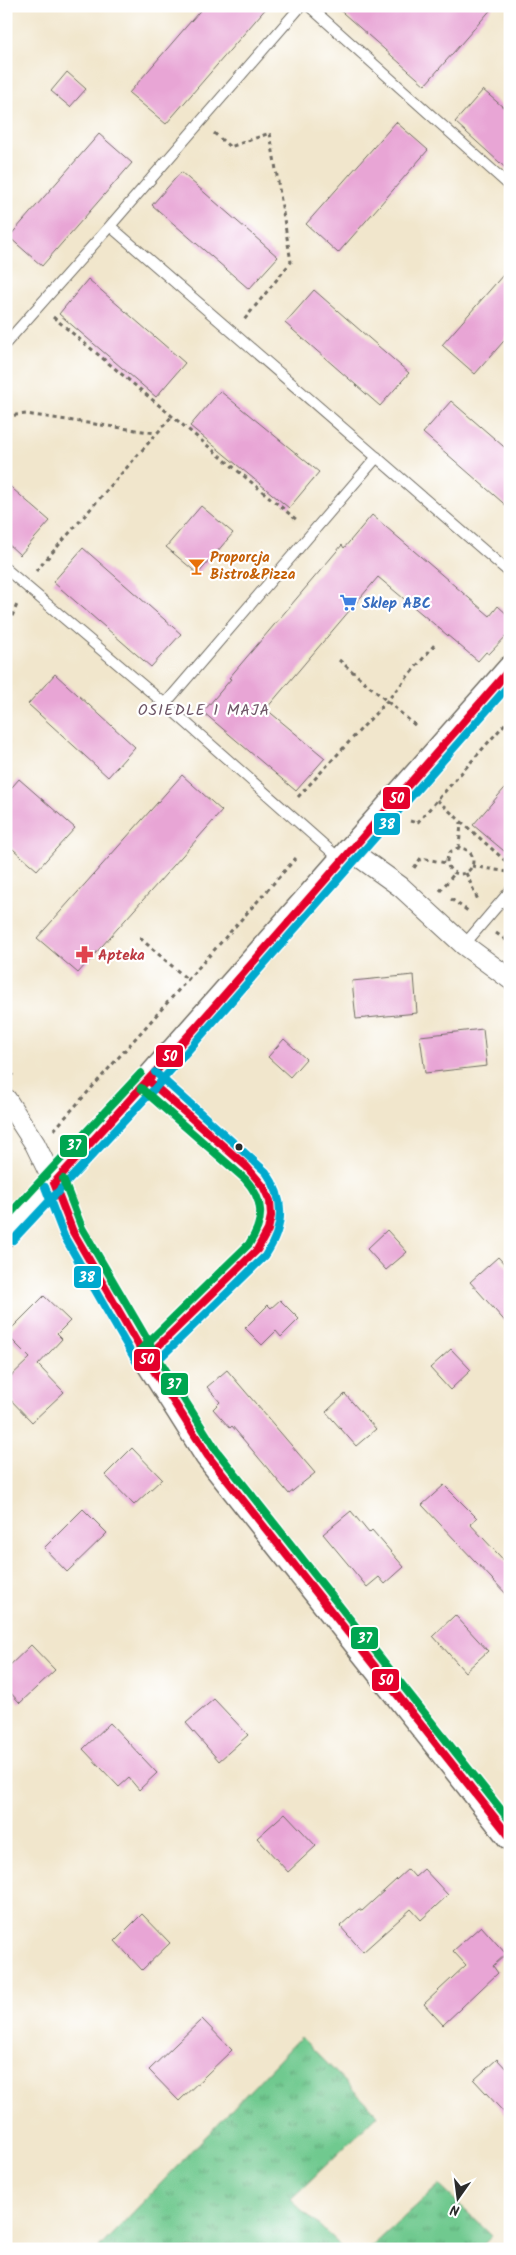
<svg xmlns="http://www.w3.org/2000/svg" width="516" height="2255" font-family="Kalam,sans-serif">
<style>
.grass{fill:url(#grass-tufts);stroke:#4e7a5d}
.building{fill:#e8a5d5}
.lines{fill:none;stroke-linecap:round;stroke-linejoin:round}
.service-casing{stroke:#706c63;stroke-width:12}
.minor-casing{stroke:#706c63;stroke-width:22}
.tertiary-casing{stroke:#706c63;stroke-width:28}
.path{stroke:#706c63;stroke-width:3;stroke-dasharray:4 4;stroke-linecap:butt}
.service{stroke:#fff;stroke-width:10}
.minor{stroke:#fff;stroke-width:20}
.tertiary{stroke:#fff;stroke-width:25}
.bus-1-casing{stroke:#fff;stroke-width:11}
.bus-2-casing{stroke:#fff;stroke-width:11}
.bus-3-casing{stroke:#fff;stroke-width:11}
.bus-1{stroke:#e4002b;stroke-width:8}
.bus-2{stroke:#00a9ce;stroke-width:8}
.bus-3{stroke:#00a651;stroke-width:8}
.bus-dot{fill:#2b2b2b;stroke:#fff;stroke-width:2}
.labels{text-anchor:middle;stroke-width:4.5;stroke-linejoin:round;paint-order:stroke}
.food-label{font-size:15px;font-weight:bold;fill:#c56008;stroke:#fff;text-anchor:start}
.shop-label{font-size:15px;font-weight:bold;fill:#366cbe;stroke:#fff;text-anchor:start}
.health-label{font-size:15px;font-weight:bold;fill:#be3a42;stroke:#fff;text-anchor:start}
.neighbourhood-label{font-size:16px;letter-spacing:1px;fill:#6d5666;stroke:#fff}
.line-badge{stroke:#fff;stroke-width:2}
.badge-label{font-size:14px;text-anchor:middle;font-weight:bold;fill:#fff}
</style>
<defs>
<pattern id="grass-tufts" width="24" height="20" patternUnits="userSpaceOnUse" patternTransform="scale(1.25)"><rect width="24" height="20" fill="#70c98f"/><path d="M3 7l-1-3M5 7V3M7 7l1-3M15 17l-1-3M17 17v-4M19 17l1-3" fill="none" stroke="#5ca375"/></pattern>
</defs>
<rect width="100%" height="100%" fill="#fff"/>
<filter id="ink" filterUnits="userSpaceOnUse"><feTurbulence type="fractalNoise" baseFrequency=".02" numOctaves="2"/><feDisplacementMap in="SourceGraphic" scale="10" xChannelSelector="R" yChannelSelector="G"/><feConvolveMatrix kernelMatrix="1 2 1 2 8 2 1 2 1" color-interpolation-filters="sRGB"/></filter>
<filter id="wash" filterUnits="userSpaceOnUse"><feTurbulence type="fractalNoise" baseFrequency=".0096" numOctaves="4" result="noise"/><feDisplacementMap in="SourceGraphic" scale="20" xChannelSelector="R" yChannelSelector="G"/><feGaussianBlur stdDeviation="1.12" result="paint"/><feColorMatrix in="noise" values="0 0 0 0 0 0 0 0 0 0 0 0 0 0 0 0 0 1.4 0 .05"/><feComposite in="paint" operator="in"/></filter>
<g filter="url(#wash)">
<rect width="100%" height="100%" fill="#f1e6cc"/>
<!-- grass -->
<path class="grass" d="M301,2037L378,2115L291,2199L344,2249H98Z
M439,2185L492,2236L479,2249H369Z"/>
<g id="blocks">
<!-- building -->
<path class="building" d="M204,6H268L166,124L129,93Z
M335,6H494L425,85Z
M67,72L86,89L70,107L51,91Z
M483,90L510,113V172L455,122Z
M396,122L428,150L338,253L306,224Z
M99,134L132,163L42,266L9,237Z
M181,172L278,257L249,289L152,205Z
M510,267V334L475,374L442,345Z
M88,279L185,363L156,397L59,314Z
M314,290L409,373L380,406L285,323Z
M220,391L319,472L289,508L190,426Z
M451,401L510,452V509L423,433Z
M6,483L50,521L20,555L6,542Z
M201,506L233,533L198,574L166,547Z
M372,515L490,616L498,606L510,617V632L489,654L486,652L478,661L378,577L266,709L325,758L296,791L203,712L231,679L229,678L342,545L344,548Z
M83,548L181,634L151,667L53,582Z
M55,674L135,747L108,777L28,704Z
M182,775L222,811L78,973L37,938Z
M19,779L75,828L37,870L6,843V794Z
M510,782V856L473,825Z
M414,975L417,1013L356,1019L352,981Z
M483,1029L487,1066L425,1073L420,1036Z
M284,1039L306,1059L290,1077L268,1057Z
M387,1230L407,1252L386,1270L367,1249Z
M498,1257L510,1270V1327L470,1282Z
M44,1296L70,1321L57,1334L62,1339L38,1365L64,1392L32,1422L6,1395V1381L30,1358L6,1334Z
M280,1300L299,1319L281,1337L276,1331L262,1345L245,1328L268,1305L271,1308Z
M451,1349L471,1370L450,1390L430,1368Z
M227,1370L315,1473L289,1494L232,1426L230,1428L213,1409L220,1402L207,1387Z
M345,1394L376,1429L356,1446L326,1412Z
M132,1448L162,1479L134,1505L105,1475Z
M444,1485L477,1518L470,1524L510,1567V1598L422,1505Z
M83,1509L107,1533L67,1572L44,1548Z
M351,1511L369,1533L372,1530L404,1567L385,1584L379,1577L367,1587L323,1534Z
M455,1615L488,1651L465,1672L433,1636Z
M31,1645L55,1670L20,1703L6,1688V1669Z
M214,1699L248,1735L219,1761L186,1723Z
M110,1723L157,1773L139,1790L129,1778L119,1787L83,1749Z
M285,1813L316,1846L288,1872L257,1838Z
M408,1869L415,1877L424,1869L448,1895L421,1920L411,1909L363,1952L340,1926L359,1909L362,1911Z
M142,1914L170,1943L142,1970L115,1941Z
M481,1926L506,1954L493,1966L498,1973L443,2025L424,2004L466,1965L453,1951Z
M202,2019L232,2050L179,2101L149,2070Z
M497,2059L510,2073V2119L474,2080Z"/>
</g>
</g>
<g filter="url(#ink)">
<use href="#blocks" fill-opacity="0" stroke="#706c63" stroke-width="1"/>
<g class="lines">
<defs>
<path id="service" d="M309,6L510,186
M110,226L301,6
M6,343L110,226L510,573
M6,569L165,704L341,860
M165,704L377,457
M464,945L510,891
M146,1357L257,1250C269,1233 276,1214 267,1193C258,1173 236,1158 220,1144C196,1123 172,1101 148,1080"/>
<path id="minor" d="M351,851L401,887L464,945L510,979
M6,1099L35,1144L54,1183"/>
<path id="tertiary" d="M54,1183L73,1232L146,1358L208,1456L510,1837
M6,1233L148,1080L510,669"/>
</defs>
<!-- service casing -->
<use href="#service" class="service-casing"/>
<!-- minor casing -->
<use href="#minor" class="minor-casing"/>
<!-- tertiary casing -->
<use href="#tertiary" class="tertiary-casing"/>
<!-- path -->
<path class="path" d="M214,133L230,147L270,133L291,262L244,320
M53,317L298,521
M6,416L26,414L156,433
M36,571L173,415
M6,631L18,602
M339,660L416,726
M298,797L387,701L436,643
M437,800L510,865
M410,821L417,823L510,718
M447 861a13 13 0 1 1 26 0a13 13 0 1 1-26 0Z
M459,848L461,822
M472,866L508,872
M414,868L421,858L446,863
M466,873L478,900
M440,891L454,874
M451,899L468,911
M496,933L510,943
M140,938L188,980
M6,1066L13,1076
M54,1130L296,858"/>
<!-- service -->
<use href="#service" class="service"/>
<!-- minor -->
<use href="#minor" class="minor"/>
<!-- tertiary -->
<use href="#tertiary" class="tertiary"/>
<defs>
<path id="bus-1" d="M54,1183L73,1232L146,1358L208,1456L510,1837
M54,1183L198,1025L510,669
M146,1358L257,1250L268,1230L271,1216L270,1201L263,1186L246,1166L148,1080"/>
<path id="bus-2" d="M45,1187L64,1236L137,1363
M13,1240L156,1087L510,684
M153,1365L265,1256C284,1228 286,1200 266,1172L155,1072"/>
<path id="bus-3" d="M63,1179L82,1228L155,1353L216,1450L510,1821
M6,1218L141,1073
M139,1351L249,1244C265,1220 264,1200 245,1179L141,1088"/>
</defs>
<!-- bus-1 casing -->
<use href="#bus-1" class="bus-1-casing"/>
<!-- bus-2 casing -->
<use href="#bus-2" class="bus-2-casing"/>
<!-- bus-3 casing -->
<use href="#bus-3" class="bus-3-casing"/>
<!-- bus-1 -->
<use href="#bus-1" class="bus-1"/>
<!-- bus-2 -->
<use href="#bus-2" class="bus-2"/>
<!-- bus-3 -->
<use href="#bus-3" class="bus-3"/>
</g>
</g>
<!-- icons -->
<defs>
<symbol id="bar-bare" viewBox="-9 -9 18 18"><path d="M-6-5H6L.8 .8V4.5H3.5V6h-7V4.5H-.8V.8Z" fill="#e8710a" stroke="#fff" stroke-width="2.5" paint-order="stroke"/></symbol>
<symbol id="supermarket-bare" viewBox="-9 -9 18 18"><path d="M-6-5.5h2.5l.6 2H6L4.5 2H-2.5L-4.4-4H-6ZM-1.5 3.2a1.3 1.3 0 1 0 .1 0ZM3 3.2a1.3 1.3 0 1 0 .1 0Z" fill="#3f7fe0" stroke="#fff" stroke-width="2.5" paint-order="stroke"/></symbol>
<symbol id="pharmacy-bare" viewBox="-9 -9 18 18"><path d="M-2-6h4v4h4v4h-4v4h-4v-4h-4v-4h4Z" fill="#e0444e" stroke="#fff" stroke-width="2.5" paint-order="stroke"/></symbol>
</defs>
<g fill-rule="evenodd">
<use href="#bar-bare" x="184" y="554" width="25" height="25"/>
<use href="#supermarket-bare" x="336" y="590" width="25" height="25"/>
<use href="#pharmacy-bare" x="72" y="942" width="25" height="25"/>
</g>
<!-- markers -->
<circle class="bus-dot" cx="239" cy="1147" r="4.5"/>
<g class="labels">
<!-- food labels -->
<g class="food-label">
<text x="210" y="562">Proporcja<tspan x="210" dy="17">Bistro&amp;Pizza</tspan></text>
</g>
<!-- shop labels -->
<g class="shop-label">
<text x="362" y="608">Sklep ABC</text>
</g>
<!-- health labels -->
<g class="health-label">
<text x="98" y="960">Apteka</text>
</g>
<!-- neighbourhood labels -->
<g class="neighbourhood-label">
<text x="204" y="715">OSIEDLE 1 MAJA</text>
</g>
</g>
<g class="line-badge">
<rect x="382" y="786" width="29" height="24" rx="5" fill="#e4002b"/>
<rect x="373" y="812" width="28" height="24" rx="5" fill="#00a9ce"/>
<rect x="155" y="1044" width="29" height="24" rx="5" fill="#e4002b"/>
<rect x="59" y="1134" width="29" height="24" rx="5" fill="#00a651"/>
<rect x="73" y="1265" width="29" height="24" rx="5" fill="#00a9ce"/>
<rect x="133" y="1348" width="28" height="24" rx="5" fill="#e4002b"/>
<rect x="160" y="1372" width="29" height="24" rx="5" fill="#00a651"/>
<rect x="350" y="1626" width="29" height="24" rx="5" fill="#00a651"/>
<rect x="371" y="1668" width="29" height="24" rx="5" fill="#e4002b"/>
</g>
<g class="badge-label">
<text x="397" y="803">50</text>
<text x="387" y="829">38</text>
<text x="170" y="1061">50</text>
<text x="74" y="1150">37</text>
<text x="87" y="1282">38</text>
<text x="147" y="1364">50</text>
<text x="174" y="1389">37</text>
<text x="365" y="1643">37</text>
<text x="386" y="1685">50</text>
</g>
<!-- margin -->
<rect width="516" height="2255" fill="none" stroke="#fff" stroke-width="25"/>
<!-- north arrow -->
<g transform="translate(458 2198) rotate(194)" stroke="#ffffff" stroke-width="4" paint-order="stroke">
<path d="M0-4L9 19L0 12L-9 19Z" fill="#2b2b2b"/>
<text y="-8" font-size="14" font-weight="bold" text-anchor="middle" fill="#2b2b2b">N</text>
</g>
</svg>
